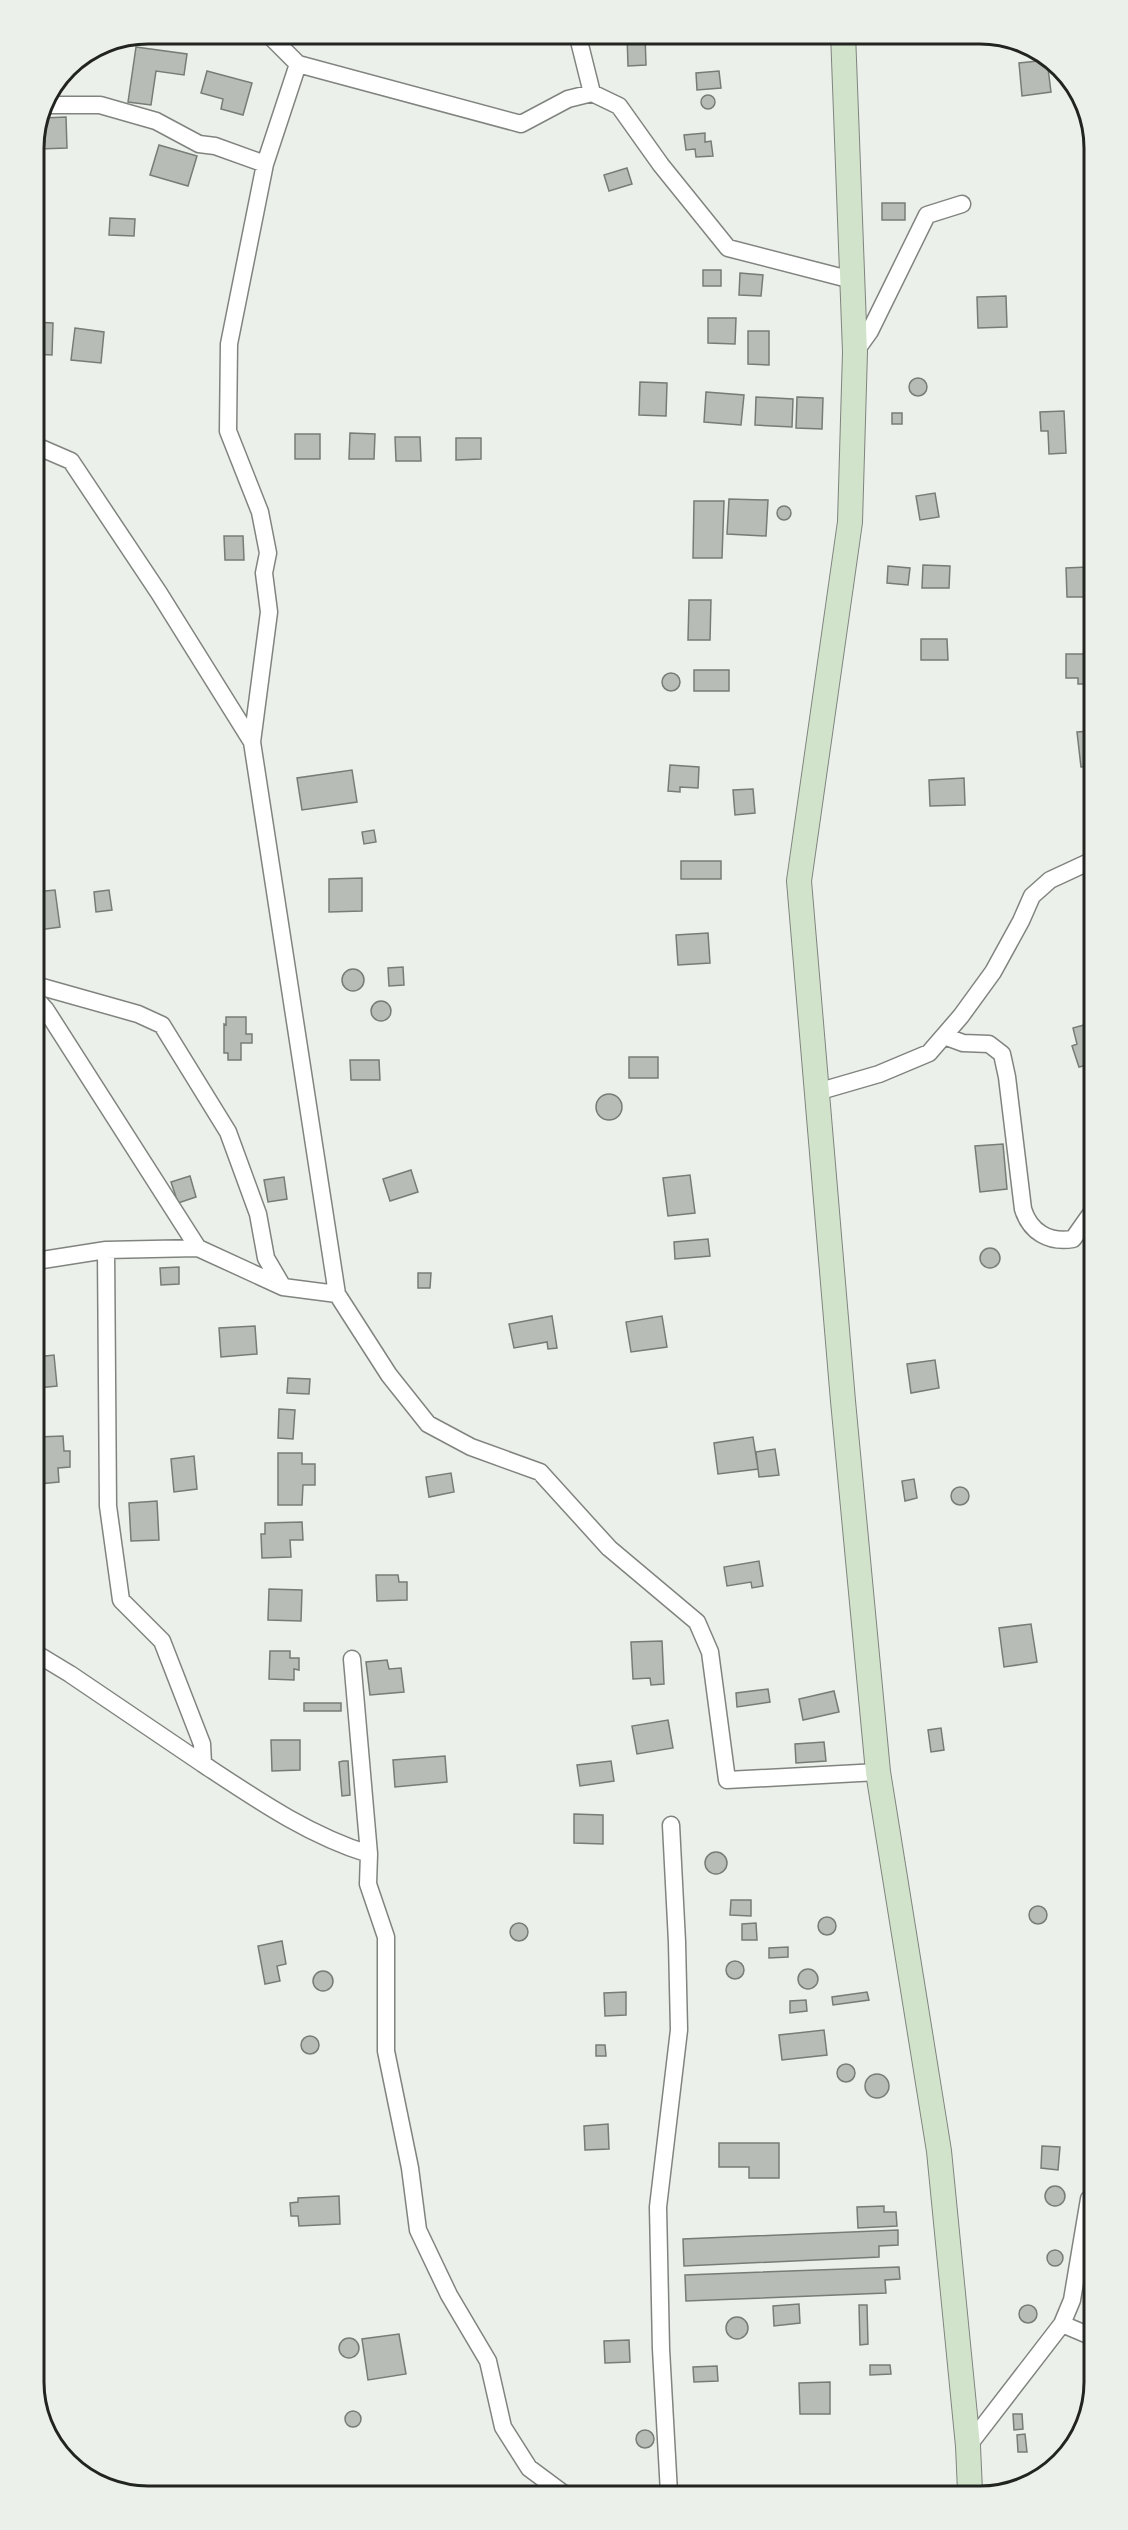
<svg xmlns="http://www.w3.org/2000/svg" width="1128" height="2530" font-family="Georgia,serif">
<style>
.building{fill:#b7bcb6;stroke:#787c76;stroke-width:1.5}
.lines{fill:none;stroke-linecap:round;stroke-linejoin:round}
.minor-casing{stroke:#80847f;stroke-width:19}
.secondary-casing{stroke:#80847f;stroke-width:26}
.minor{stroke:#fff;stroke-width:16}
.secondary{stroke:#d1e3ca;stroke-width:24}
.rim{fill:none;stroke:#222421;stroke-width:3}
</style>
<rect width="100%" height="100%" fill="#ecf0ea"/>
<!-- building -->
<path class="building" d="M645,34L646,65L628,66L627,35Z
M136,47L187,54L184,75L156,71L151,105L128,102Z
M1047,60L1051,92L1022,96L1019,63Z
M207,71L252,83L243,115L221,109L223,99L201,93Z
M719,71L721,88L697,90L696,73Z
M701 102a7 7 0 1 1 14 0a7 7 0 1 1-14 0Z
M66,117L67,148L39,149L38,129L43,118Z
M705,133V142L711,141L713,156L696,157L695,149L686,150L684,135Z
M159,145L197,156L188,186L150,175Z
M627,168L632,184L609,191L604,175Z
M882,203H905V220H882Z
M110,218L135,219L134,236L109,235Z
M703,270H721V286H703Z
M740,273L763,275L761,296L739,295Z
M1006,296L1007,327L978,328L977,297Z
M708,318H736L735,344L708,343Z
M34,322L53,323L52,355L34,354Z
M75,328L104,332L101,363L71,360Z
M748,331H769V365L748,364Z
M909 387a9 9 0 1 1 18 0a9 9 0 1 1-18 0Z
M640,382L667,383L666,416L639,415Z
M706,392L744,395L741,425L704,422Z
M756,397L793,399L792,427L755,425Z
M797,397L823,398L822,429L796,428Z
M1064,411L1066,453L1049,454L1048,431H1041L1040,412Z
M892,413H902V424H892Z
M350,433L375,434L374,459H349Z
M295,434H320V459H295Z
M395,437H420L421,461H396Z
M456,438H481V459L456,460Z
M935,493L939,517L920,520L916,496Z
M729,499L768,500L766,536L727,534Z
M694,501H724L722,558H693Z
M777 513a7 7 0 1 1 14 0a7 7 0 1 1-14 0Z
M224,536H243L244,560H225Z
M923,565L950,566L949,588H922Z
M888,566L910,568L908,585L887,583Z
M1087,567L1088,597H1067L1066,568Z
M689,600H711L710,640H688Z
M38,608L42,632L35,634L34,609Z
M921,639H947L948,660H921Z
M1066,654H1090V684H1078V678H1066Z
M694,670H729V691H694Z
M662 682a9 9 0 1 1 18 0a9 9 0 1 1-18 0Z
M1090,731L1091,766L1081,767L1077,732Z
M670,765L699,767L698,788L680,787V792L668,791Z
M352,770L357,802L302,810L297,778Z
M964,778L965,805L930,806L929,780Z
M753,789L755,813L735,815L733,790Z
M374,830L376,842L364,844L362,832Z
M681,861H721V879H681Z
M362,878V911L329,912V879Z
M55,890L60,927L39,930L38,917H35V892Z
M109,890L112,910L96,912L94,892Z
M708,933L710,963L678,965L676,935Z
M403,967L404,985L389,986L388,968Z
M342 980a11 11 0 1 1 22 0a11 11 0 1 1-22 0Z
M371 1011a10 10 0 1 1 20 0a10 10 0 1 1-20 0Z
M226,1017H246V1034H252V1043H241V1060H228V1053H224V1024L226,1025Z
M1091,1023V1064L1079,1067L1072,1046L1077,1044L1073,1028Z
M629,1057H658V1078H629Z
M350,1060H379L380,1080H351Z
M596 1107a13 13 0 1 1 26 0a13 13 0 1 1-26 0Z
M1003,1144L1007,1189L980,1192L975,1146Z
M411,1170L418,1192L390,1201L383,1179Z
M690,1175L695,1213L668,1216L663,1178Z
M190,1176L196,1197L178,1203L171,1182Z
M284,1177L287,1199L268,1202L264,1180Z
M708,1239L710,1256L675,1259L674,1242Z
M980 1258a10 10 0 1 1 20 0a10 10 0 1 1-20 0Z
M179,1267V1284L161,1285L160,1268Z
M418,1273H431L430,1288H418Z
M552,1316L557,1348L548,1349L547,1342L514,1348L509,1324Z
M662,1316L667,1347L631,1352L626,1322Z
M255,1326L257,1354L221,1357L219,1328Z
M54,1355L57,1386L38,1388L36,1357Z
M935,1360L939,1388L911,1393L907,1364Z
M288,1378L310,1379L309,1394L287,1393Z
M279,1409L295,1410L293,1439L278,1438Z
M63,1436L64,1451H70V1467L58,1468L59,1482L39,1484L37,1437Z
M753,1437L758,1469L718,1474L714,1443Z
M775,1449L779,1475L759,1477L756,1452Z
M278,1453H302V1464H315V1485H303L302,1505H278Z
M194,1456L197,1489L174,1492L171,1459Z
M451,1473L454,1492L429,1497L426,1477Z
M914,1479L917,1498L905,1501L902,1481Z
M951 1496a9 9 0 1 1 18 0a9 9 0 1 1-18 0Z
M157,1501L159,1540L131,1541L129,1503Z
M302,1522L303,1540H290L291,1557L262,1558L261,1534H265V1523Z
M759,1561L763,1586L752,1588L751,1582L727,1586L724,1567Z
M376,1575H398L399,1582H407V1600L377,1601Z
M269,1589L302,1590L301,1621L268,1620Z
M1031,1624L1037,1662L1004,1667L999,1628Z
M662,1641L664,1684L651,1685L650,1678L633,1679L631,1642Z
M270,1651H290V1658H299V1670L294,1669V1680L269,1679Z
M387,1660L389,1669L401,1668L404,1692L370,1695L366,1662Z
M768,1689L770,1702L737,1707L736,1693Z
M834,1691L839,1712L803,1720L799,1699Z
M304,1703H341V1711H304Z
M668,1720L673,1748L637,1754L632,1726Z
M941,1728L944,1750L931,1752L928,1730Z
M271,1740H300V1770L272,1771Z
M824,1742L826,1761L796,1763L795,1744Z
M445,1756L447,1782L395,1787L393,1760Z
M343,1761H348L350,1795L342,1796L339,1762Z
M611,1761L614,1781L580,1786L577,1765Z
M574,1814L603,1815V1844L574,1843Z
M705 1863a11 11 0 1 1 22 0a11 11 0 1 1-22 0Z
M731,1900H751V1916L730,1915Z
M1029 1915a9 9 0 1 1 18 0a9 9 0 1 1-18 0Z
M818 1926a9 9 0 1 1 18 0a9 9 0 1 1-18 0Z
M510 1932a9 9 0 1 1 18 0a9 9 0 1 1-18 0Z
M756,1923L757,1940H742V1924Z
M282,1941L286,1964L277,1966L280,1981L265,1984L258,1946Z
M788,1947V1957L769,1958V1948Z
M726 1970a9 9 0 1 1 18 0a9 9 0 1 1-18 0Z
M798 1979a10 10 0 1 1 20 0a10 10 0 1 1-20 0Z
M313 1981a10 10 0 1 1 20 0a10 10 0 1 1-20 0Z
M626,1992V2015L605,2016L604,1993Z
M867,1992L869,2000L833,2005L832,1997Z
M806,2000L807,2011L790,2013V2001Z
M824,2030L827,2055L782,2060L779,2035Z
M301 2045a9 9 0 1 1 18 0a9 9 0 1 1-18 0Z
M596,2045H605L606,2056H596Z
M837 2073a9 9 0 1 1 18 0a9 9 0 1 1-18 0Z
M865 2086a12 12 0 1 1 24 0a12 12 0 1 1-24 0Z
M608,2124L609,2149L585,2150L584,2126Z
M719,2143H779V2178H749V2167H719Z
M1042,2146L1060,2147L1058,2170L1041,2168Z
M1045 2196a10 10 0 1 1 20 0a10 10 0 1 1-20 0Z
M339,2196L340,2224L299,2226L298,2216H291L290,2203L298,2202V2198Z
M884,2206V2212H896L897,2226L858,2228L857,2207Z
M898,2230V2245L879,2246V2257L684,2266L683,2239Z
M1047 2258a8 8 0 1 1 16 0a8 8 0 1 1-16 0Z
M899,2267L900,2279L885,2280L886,2293L686,2301L685,2275Z
M799,2304L800,2323L774,2326L773,2306Z
M859,2305H867L868,2344L860,2345Z
M1019 2314a9 9 0 1 1 18 0a9 9 0 1 1-18 0Z
M726 2328a11 11 0 1 1 22 0a11 11 0 1 1-22 0Z
M399,2334L406,2374L368,2380L362,2339Z
M339 2348a10 10 0 1 1 20 0a10 10 0 1 1-20 0Z
M629,2340L630,2362L605,2363L604,2341Z
M870,2365H890L891,2374L870,2375Z
M717,2366L718,2381L694,2382L693,2367Z
M1095,2373V2383L1088,2404L1085,2374Z
M830,2382V2414H800L799,2383Z
M345 2419a8 8 0 1 1 16 0a8 8 0 1 1-16 0Z
M1013,2414H1022L1023,2429L1014,2430Z
M636 2439a9 9 0 1 1 18 0a9 9 0 1 1-18 0Z
M1025,2434L1027,2452H1018L1017,2435Z"/>
<g class="lines">
<defs>
<path id="minor" d="M267,33L298,64L521,124L568,99L592,93L619,106L661,165L728,248L852,280
M577,33L592,93
M49,105H100L156,121L199,144L215,146L265,164
M855,352L870,331L927,215L962,204
M34,445L71,461L159,593L252,742L337,1294
M252,742L269,612L264,573L268,553L260,512L228,431L229,344L265,164L298,64
M35,985L138,1014L162,1025L228,1132L258,1214L266,1258L283,1287L198,1248L106,1250L36,1261
M35,998L46,1010L198,1248
M944,1036L963,1043L989,1044L1002,1054L1007,1077L1023,1209C1030,1232 1049,1243 1073,1239L1092,1212
M817,1092L879,1074L929,1053L961,1016L993,972L1021,921L1032,896L1050,880L1091,861
M106,1250L108,1506L121,1600L162,1641L202,1744L203,1764C256,1799 308,1835 369,1854L368,1884L386,1937V2051L410,2168L418,2230L449,2295L488,2361L503,2427L529,2468L564,2494
M283,1287L337,1294L389,1375L428,1424L471,1447L540,1472L609,1548L697,1622L710,1652L727,1780L878,1772
M37,1654L70,1674L203,1764
M352,1659L369,1854
M1062,2324L1095,2338
M968,2446L1062,2324L1072,2300L1089,2199L1094,2197
M669,2493L661,2349L658,2207L679,2030L677,1942L671,1825"/>
<path id="secondary" d="M843,33L855,352L850,522L799,881L843,1401L878,1772L939,2151L968,2446L970,2491"/>
</defs>
<!-- minor casing -->
<use href="#minor" class="minor-casing"/>
<!-- secondary casing -->
<use href="#secondary" class="secondary-casing"/>
<!-- minor -->
<use href="#minor" class="minor"/>
<!-- secondary -->
<use href="#secondary" class="secondary"/>
</g>
<!-- crop -->
<path d="M0 0H1128V2530H0ZM148 44H980A104 104 0 0 1 1084 148V2382A104 104 0 0 1 980 2486H148A104 104 0 0 1 44 2382V148A104 104 0 0 1 148 44Z" fill="#ecf0ea" fill-rule="evenodd"/>
<path class="rim" d="M148 44H980A104 104 0 0 1 1084 148V2382A104 104 0 0 1 980 2486H148A104 104 0 0 1 44 2382V148A104 104 0 0 1 148 44Z"/>
</svg>
